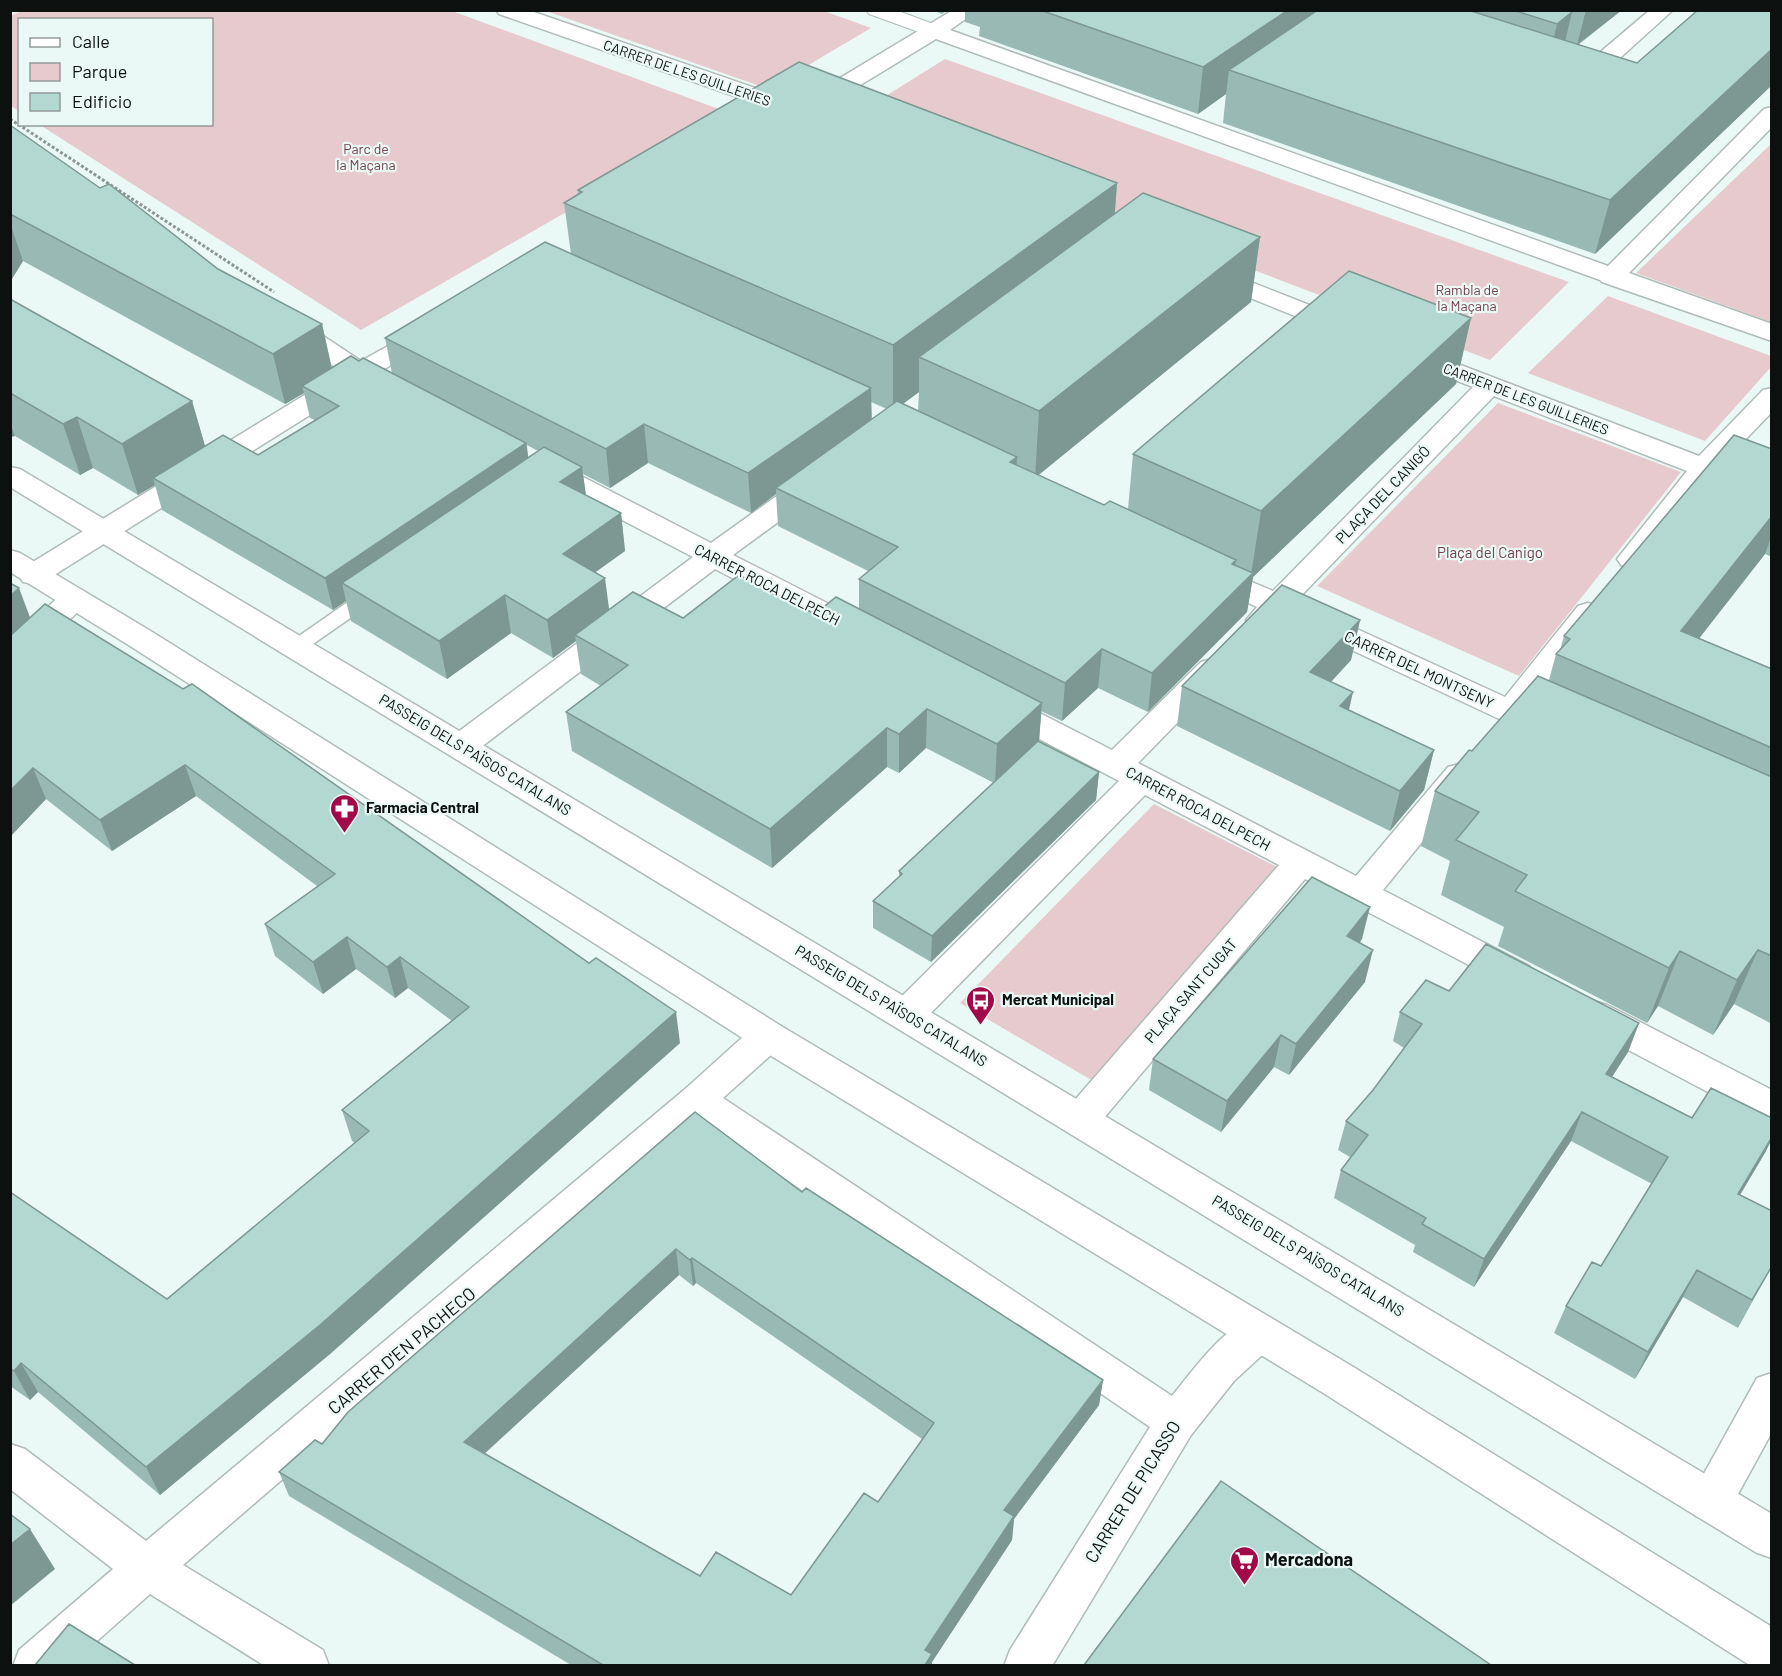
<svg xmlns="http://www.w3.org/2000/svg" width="1782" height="1676" font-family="Barlow,sans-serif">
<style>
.green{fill:#e6cace}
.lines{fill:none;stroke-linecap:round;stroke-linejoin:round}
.service-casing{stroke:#afbcb9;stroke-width:3}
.pedestrian-casing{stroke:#afbcb9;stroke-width:2}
.minor-casing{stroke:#afbcb9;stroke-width:3}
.secondary-casing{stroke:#afbcb9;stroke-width:3}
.path{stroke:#8c9694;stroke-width:3;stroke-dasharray:3 2;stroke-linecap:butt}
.service{fill:#fff;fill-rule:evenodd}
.pedestrian{fill:#fff;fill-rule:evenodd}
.minor{fill:#fff;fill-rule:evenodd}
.secondary{fill:#fff;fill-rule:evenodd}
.wall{fill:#99bab4;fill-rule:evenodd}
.shaded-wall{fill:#7d9792}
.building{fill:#b2d8d1;stroke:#7d9792;stroke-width:1.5;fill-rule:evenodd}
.labels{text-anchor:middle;stroke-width:4.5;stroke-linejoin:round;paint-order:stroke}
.far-street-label{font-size:14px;fill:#0c1110;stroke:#ebf9f6}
.far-park-label{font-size:14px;fill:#74414c;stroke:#ebf9f6}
.street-label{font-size:15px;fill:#0c1110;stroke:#ebf9f6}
.park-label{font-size:15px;fill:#74414c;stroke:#ebf9f6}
.poi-label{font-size:15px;font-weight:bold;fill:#0c1110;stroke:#ebf9f6;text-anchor:start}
.near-street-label{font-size:18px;fill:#0c1110;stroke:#ebf9f6}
.near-poi-label{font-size:18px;font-weight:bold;fill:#0c1110;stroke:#ebf9f6;text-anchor:start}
</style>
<rect width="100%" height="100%" fill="#ebf9f6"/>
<!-- green -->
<path class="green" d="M24,10L452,11L735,115L361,330L40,125L212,124V20H20L19,111L11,106L10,16Z
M546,11H824L871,28L768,89Z
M945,59L1569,282L1490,360L852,117Z
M1771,144V322L1636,273Z
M1608,296L1771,356V367L1705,441L1528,373Z
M1498,403L1681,472L1519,676L1317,586Z
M1154,804L1281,869L1093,1081L960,1003Z"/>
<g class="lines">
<defs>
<path id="service" d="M372,588L379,590L381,594L379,598L303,651L296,653L289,651L286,647L289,643L365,590Z"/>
<path id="pedestrian" d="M866,10H896L941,27L944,31L941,35H927L869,14Z"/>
<path id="minor" d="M496,10H528L796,102L799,107L796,112L788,114L780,112L499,14Z
M953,10H978L950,30L1608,266L1764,109L1772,107V127L1629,273L1772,324V341L1602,282L1600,280L936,39L821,109L813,111L805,109L802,104L805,99Z
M1650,10H1673L1610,67C1595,70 1577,61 1562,57L1559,52L1562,47L1570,46L1598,54Z
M1210,266L1355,323L1359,328L1355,333L1346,336L1337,333L1201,278L1198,273L1201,268Z
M290,317L299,320L361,361L417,330L426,327L435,330L439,335L435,340L379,372L390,377L394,383L390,389L381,391L361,383L43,582L33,584L23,582L18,575L23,568L342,372L281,330L277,325L281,320Z
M1416,348L1699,456L1763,390L1772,388V412L1721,465L1772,484V502L1709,479L1641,565L1631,568L1621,565L1617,559L1687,471L1494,396L1296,601L1505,697L1578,606L1588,603L1598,606L1603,613L1598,620L1530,708L1560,721L1565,729L1560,737L1549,740L1538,737L1281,617C1271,628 1265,631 1250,627L1246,620L1257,607L1201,581L1196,574L1201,567L1211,565L1273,591L1473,387L1407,361L1403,356L1407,351Z
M546,461L556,463L711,543L802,478L812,476L822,478L826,484L822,490L733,555L870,625L874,632L870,639L859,642L848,639L715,569L472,754L461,757L450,754L445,746L450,738L693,557L536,475L532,469L536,463Z
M74,590L84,592L89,599L84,606L21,666L10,669V642L64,592Z
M1212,659L1223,662L1227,669L1223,676L1138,763L1356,876L1448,767L1459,764L1470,767L1475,775L1470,783L1383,890L1529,966L1535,975L1529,984L1517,988L1505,984L1305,879L1093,1131L1080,1135L1067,1131L1061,1120L1067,1109L1279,865L1145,795L919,1025L906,1029L893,1025L888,1015L893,1005L1119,781L990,713L985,706L990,699L1001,695L1012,699L1112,750L1201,662Z
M1594,1001L1607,1005L1772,1090V1123L1759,1119L1581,1025L1576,1015L1581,1005Z
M768,1022L781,1026L786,1036L781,1046L723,1098L1172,1396C1196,1367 1222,1328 1258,1315L1272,1320L1278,1333L1272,1346L1234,1381L1191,1435L1052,1666H1004L1010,1650L1150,1427L699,1120L183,1565L323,1650L329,1666H265L150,1594L69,1666H13L19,1650L113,1569L10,1489V1444L25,1449L146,1541L684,1090L755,1026Z
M1772,1373V1432L1726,1516L1711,1522L1696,1516L1690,1502L1696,1488L1757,1378Z"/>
<path id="secondary" d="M10,467L20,469L1772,1514V1558L1757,1553L10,487Z
M10,550L20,553L149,630L781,1026L1355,1368L1772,1627V1666H1751L1325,1394L755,1046L127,644L10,572Z"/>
</defs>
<!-- service casing -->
<use href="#service" class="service-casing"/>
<!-- pedestrian casing -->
<use href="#pedestrian" class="pedestrian-casing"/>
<!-- minor casing -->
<use href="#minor" class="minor-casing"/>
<!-- secondary casing -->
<use href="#secondary" class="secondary-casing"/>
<!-- path -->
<path class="path" d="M10,119L274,292"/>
<!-- service -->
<use href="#service" class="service"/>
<!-- pedestrian -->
<use href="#pedestrian" class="pedestrian"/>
<!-- minor -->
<use href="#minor" class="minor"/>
<!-- secondary -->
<use href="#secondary" class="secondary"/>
</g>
<!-- wall -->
<path class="wall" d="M932,10H948L942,14Z
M965,10H1622L1578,45L1637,63L1772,10V85L1595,254L1223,123L1226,94L1198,114L979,36L980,27L965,22Z
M10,125L100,188L218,269L322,324L332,368L359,361L392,373L385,338L571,254L564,203L578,194V190L1117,183L1115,214L1260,237L1251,302L1038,475L1104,505L1128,509L1133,454L1471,318L1456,384L1253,577L1247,612L1148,712L1098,688L1062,721L1041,711L1039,741L1099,772L1096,800L931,962L873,928V901L899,877V871L994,783L926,748L899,773L887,767L772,868L572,751L566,712L601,686L581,674L576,641L553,658L511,633L447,679L351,621L346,601L333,610L162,510L155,485L138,495L93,468L80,475L15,436L10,437V299L192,401L205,446L258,455L315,420L310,418L304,393L285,404L23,261L10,282ZM919,392L918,411L903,404ZM871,402L887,409L871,420ZM527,445L538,451L528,457ZM648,463L751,513L776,494L778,526L868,571L859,579V609L815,614L683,618L609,610L595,572L625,551L621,513L586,495L583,474L610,488Z
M1772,449V557L1765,554L1699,638L1772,669V1024L1734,1004L1713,1035L1658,1006L1647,1023L1498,946L1504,927L1441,895L1450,861L1421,846L1435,791L1472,751L1549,680L1556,654L1560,650L1564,636Z
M10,581L30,618L680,1043L330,1354L160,1495L38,1392L30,1400L10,1386V1192L167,1299L355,1143L352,1141L342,1110L452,1021L408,988L395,998L356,969L323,994L275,956L265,924L317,886L196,796L112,851L46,799L10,837Z
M1360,620L1351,660L1331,682L1349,710L1434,750L1424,790L1390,831L1177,726L1182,686Z
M1362,939L1360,942L1365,982L1289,1075L1274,1067L1221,1132L1149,1090L1153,1059Z
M1449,991L1639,1023L1628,1052L1612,1077L1692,1118L1766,1151L1740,1195L1772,1266L1738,1328L1683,1297L1635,1379L1554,1333L1566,1306L1601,1266L1652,1184L1571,1141L1474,1287L1413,1252L1415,1245L1334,1198L1341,1170L1350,1157L1338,1150L1346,1121L1373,1090L1404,1048L1393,1041L1400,1012Z
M695,1112L802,1192L1103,1380L1099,1405L1014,1519L1012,1540L932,1662V1665H571L289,1496L279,1472L322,1444ZM679,1275L693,1286L696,1283L922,1439L878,1502L791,1595L700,1576L485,1453Z"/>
<!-- shaded-wall -->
<path class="shaded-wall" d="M1288,10H1349L1229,70L1226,94L1198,114L1203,67Z
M1586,10H1622L1577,45Z
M1572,12L1561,59L1546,71L1557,24Z
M1772,49V85L1595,254L1610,200Z
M1117,183L1112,247L919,357V392L893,411V345Z
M10,223L23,261L10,282Z
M1260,237L1251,302L1035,478L1039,411Z
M1471,318L1456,384L1253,577L1247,612L1148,712L1152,673L1232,564L1236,560L1231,595L1251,575L1261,511Z
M322,324L333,375L302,386L304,393L285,404L273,354Z
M871,388L872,426L776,488V494L751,513L748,473Z
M192,401L207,453L153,478L155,485L138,495L122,444Z
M77,417L93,468L80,475L63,424Z
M10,423L15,436L10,437Z
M644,424L648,463L610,488L606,449Z
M526,443L531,475L342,583L346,601L333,610L325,578Z
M1017,457L1015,495L1010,462Z
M582,467L587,504L560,482Z
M621,513L625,551L568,592L563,554Z
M1772,516V535L1765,554L1662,686L1681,631Z
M605,578L610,616L575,635L576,641L553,658L547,620Z
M10,581L15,592L19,588L31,620L10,639Z
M505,595L511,633L447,679L439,641Z
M1360,620L1351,660L1303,712L1310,672Z
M1102,649L1098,688L1062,721L1065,683Z
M1353,692L1344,732L1340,706Z
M1042,703L1039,742L995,783L997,744Z
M927,709L926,748L899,773V734Z
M887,728V767L772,868L770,829Z
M1434,750L1424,790L1390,831L1400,791Z
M185,765L196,796L112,851L100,820Z
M33,768L46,799L10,837V791Z
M1099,772L1096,800L931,962L932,936Z
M1370,907L1362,939L1340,967L1347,936Z
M347,937L356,969L323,994L313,962Z
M1373,950L1365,982L1289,1075L1296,1044Z
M1758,950L1734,1004L1713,1035L1737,980Z
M1680,951L1658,1006L1647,1023L1669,968Z
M400,957L408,988L395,998L387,967Z
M676,1012L680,1043L330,1354L160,1495L146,1467Z
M1639,1023L1628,1052L1595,1103L1606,1074Z
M1281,1035L1274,1067L1221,1132L1227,1101Z
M1582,1112L1571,1141L1474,1287L1484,1259Z
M1772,1137V1139L1766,1151L1724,1222L1738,1194Z
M676,1249L679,1275L471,1466L464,1442Z
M692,1258L696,1283L693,1286L690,1260Z
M1697,1270L1683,1297L1635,1379L1648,1352Z
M21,1363L38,1392L30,1400L14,1371Z
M1103,1380L1099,1405L1014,1519L1012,1540L932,1662V1665H925V1650L1004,1510Z
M30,1529L55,1569L10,1606V1545Z"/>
<!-- building -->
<path class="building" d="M1040,10H1288L1203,67Z
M1318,10H1468L1637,63L1698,10H1772V49L1610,200L1229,70Z
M1513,10H1567L1572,12L1557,24Z
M799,62L1117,183L893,345L564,203L582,192L578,190Z
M10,125L100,188L109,184L218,269L322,324L273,354L10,214Z
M1143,193L1260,237L1039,411L919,357Z
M545,242L871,388L748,473L644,424L606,449L385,338Z
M1349,271L1471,318L1261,511L1133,454Z
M10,299L192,401L122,444L77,417L63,424L10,393Z
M351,356L359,361L363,358L526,443L325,578L153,478L223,435L258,455L339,406L302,386Z
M897,401L1017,457L1010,462L1104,505L1110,501L1236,560L1232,564L1253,573L1152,673L1102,649L1065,683L859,579L898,547L776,488Z
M1734,435L1772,449V516L1681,631L1772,669V748L1556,654L1570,639L1564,636Z
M544,447L582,467L560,482L621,513L563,554L605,578L547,620L505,595L439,641L342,583Z
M739,575L815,614L836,597L1042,703L997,744L927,709L899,734L887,728L770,829L566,712L628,665L575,635L633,592L683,618Z
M10,583L19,588L10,596Z
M1282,585L1360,620L1310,672L1353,692L1340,706L1434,750L1400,791L1182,686Z
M45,604L183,689L192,684L589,963L596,958L676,1012L320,1325L146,1467L21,1363L14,1371L10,1369V1192L167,1299L369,1131L342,1110L469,1007L400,957L387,967L347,937L313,962L265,924L335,874L185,765L100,820L33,768L10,791V636Z
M1538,676L1772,777V956L1758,950L1737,980L1680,951L1669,968L1515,891L1527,875L1456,840L1479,812L1435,791L1469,750L1472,751Z
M1038,741L1099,772L932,936L873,901L902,874L899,871Z
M1312,877L1370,907L1347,936L1373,950L1296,1044L1281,1035L1227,1101L1153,1059Z
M1486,944L1639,1023L1606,1074L1692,1118L1711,1088L1772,1118V1137L1738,1194L1772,1211V1266L1752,1300L1697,1270L1648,1352L1566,1306L1592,1262L1601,1266L1668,1157L1582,1112L1484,1259L1422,1224L1426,1218L1341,1170L1368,1135L1346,1121L1373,1090L1422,1024L1400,1012L1426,980L1449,991Z
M695,1112L802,1192L806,1188L1103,1380L1004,1510L1014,1516L925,1650L932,1654L925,1665H603L279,1472L315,1440L322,1444L348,1412ZM676,1249L690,1260L692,1258L934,1423L878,1502L864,1493L791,1595L716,1552L700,1576L464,1442Z
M1221,1481L1491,1665H1084Z
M10,1514L30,1529L10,1545Z
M69,1624L135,1665H35Z"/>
<!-- icons -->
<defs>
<symbol id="pharmacy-pin" viewBox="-11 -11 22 30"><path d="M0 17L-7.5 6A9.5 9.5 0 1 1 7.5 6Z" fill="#a20948" stroke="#ebf9f6"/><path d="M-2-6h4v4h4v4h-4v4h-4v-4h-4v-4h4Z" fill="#fff"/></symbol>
<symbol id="bus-pin" viewBox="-11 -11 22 30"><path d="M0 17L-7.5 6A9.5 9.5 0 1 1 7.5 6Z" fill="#a20948" stroke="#ebf9f6"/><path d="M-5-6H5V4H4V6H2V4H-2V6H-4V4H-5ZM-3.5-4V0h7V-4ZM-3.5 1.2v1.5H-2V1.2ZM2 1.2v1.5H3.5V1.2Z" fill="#fff"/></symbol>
<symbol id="supermarket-pin" viewBox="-11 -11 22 30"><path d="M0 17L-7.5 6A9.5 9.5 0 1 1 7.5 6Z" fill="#a20948" stroke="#ebf9f6"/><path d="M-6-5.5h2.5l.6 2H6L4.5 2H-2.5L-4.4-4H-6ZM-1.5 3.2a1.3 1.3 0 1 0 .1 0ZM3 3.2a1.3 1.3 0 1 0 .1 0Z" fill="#fff"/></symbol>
</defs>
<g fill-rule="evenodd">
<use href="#pharmacy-pin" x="328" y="792" width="33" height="45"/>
<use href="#bus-pin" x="964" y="984" width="33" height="45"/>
<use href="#supermarket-pin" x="1228" y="1544" width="33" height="45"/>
</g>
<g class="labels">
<!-- far-street labels -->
<g class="far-street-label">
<text transform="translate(687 73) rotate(19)" y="5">CARRER DE LES GUILLERIES</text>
<text transform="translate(1526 399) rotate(21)" y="5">CARRER DE LES GUILLERIES</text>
</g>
<!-- far-park labels -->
<g class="far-park-label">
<text x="366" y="154">Parc de<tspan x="366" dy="16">la Maçana</tspan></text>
<text x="1467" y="295">Rambla de<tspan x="1467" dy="16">la Maçana</tspan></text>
</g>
<!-- street labels -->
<g class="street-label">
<text transform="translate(1383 495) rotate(-46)" y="5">PLAÇA DEL CANIGÓ</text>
<text transform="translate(767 585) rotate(27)" y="5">CARRER ROCA DELPECH</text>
<text transform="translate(1419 670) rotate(25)" y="5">CARRER DEL MONTSENY</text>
<text transform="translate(475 755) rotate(31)" y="5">PASSEIG DELS PAÏSOS CATALANS</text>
<text transform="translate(1198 809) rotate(28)" y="5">CARRER ROCA DELPECH</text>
<text transform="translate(1191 991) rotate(-49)" y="5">PLAÇA SANT CUGAT</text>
<text transform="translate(891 1006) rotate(31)" y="5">PASSEIG DELS PAÏSOS CATALANS</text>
<text transform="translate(1308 1256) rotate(31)" y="5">PASSEIG DELS PAÏSOS CATALANS</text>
</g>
<!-- park labels -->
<g class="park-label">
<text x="1490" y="558">Plaça del Canigo</text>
</g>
<!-- poi labels -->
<g class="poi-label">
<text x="366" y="813">Farmacia Central</text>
<text x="1002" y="1005">Mercat Municipal</text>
</g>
<!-- near-street labels -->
<g class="near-street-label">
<text transform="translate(402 1351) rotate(-40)" y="6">CARRER D'EN PACHECO</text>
<text transform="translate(1133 1492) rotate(-58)" y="6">CARRER DE PICASSO</text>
</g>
<!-- near-poi labels -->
<g class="near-poi-label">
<text x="1265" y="1566">Mercadona</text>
</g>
</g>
<!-- border -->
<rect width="1782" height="1676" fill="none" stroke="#0c1110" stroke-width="24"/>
<!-- legend -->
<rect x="18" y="18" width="195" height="108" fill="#ebf9f6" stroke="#929c9a" stroke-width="1.5"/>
<rect x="30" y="38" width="30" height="9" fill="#ffffff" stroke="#929c9a" stroke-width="1.5"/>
<text x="72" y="48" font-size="18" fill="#0c1110">Calle</text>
<rect x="30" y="63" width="30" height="18" fill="#e6cace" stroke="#929c9a" stroke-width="1.5"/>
<text x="72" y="78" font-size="18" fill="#0c1110">Parque</text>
<rect x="30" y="93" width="30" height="18" fill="#b2d8d1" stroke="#929c9a" stroke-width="1.5"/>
<text x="72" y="108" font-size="18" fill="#0c1110">Edificio</text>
</svg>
